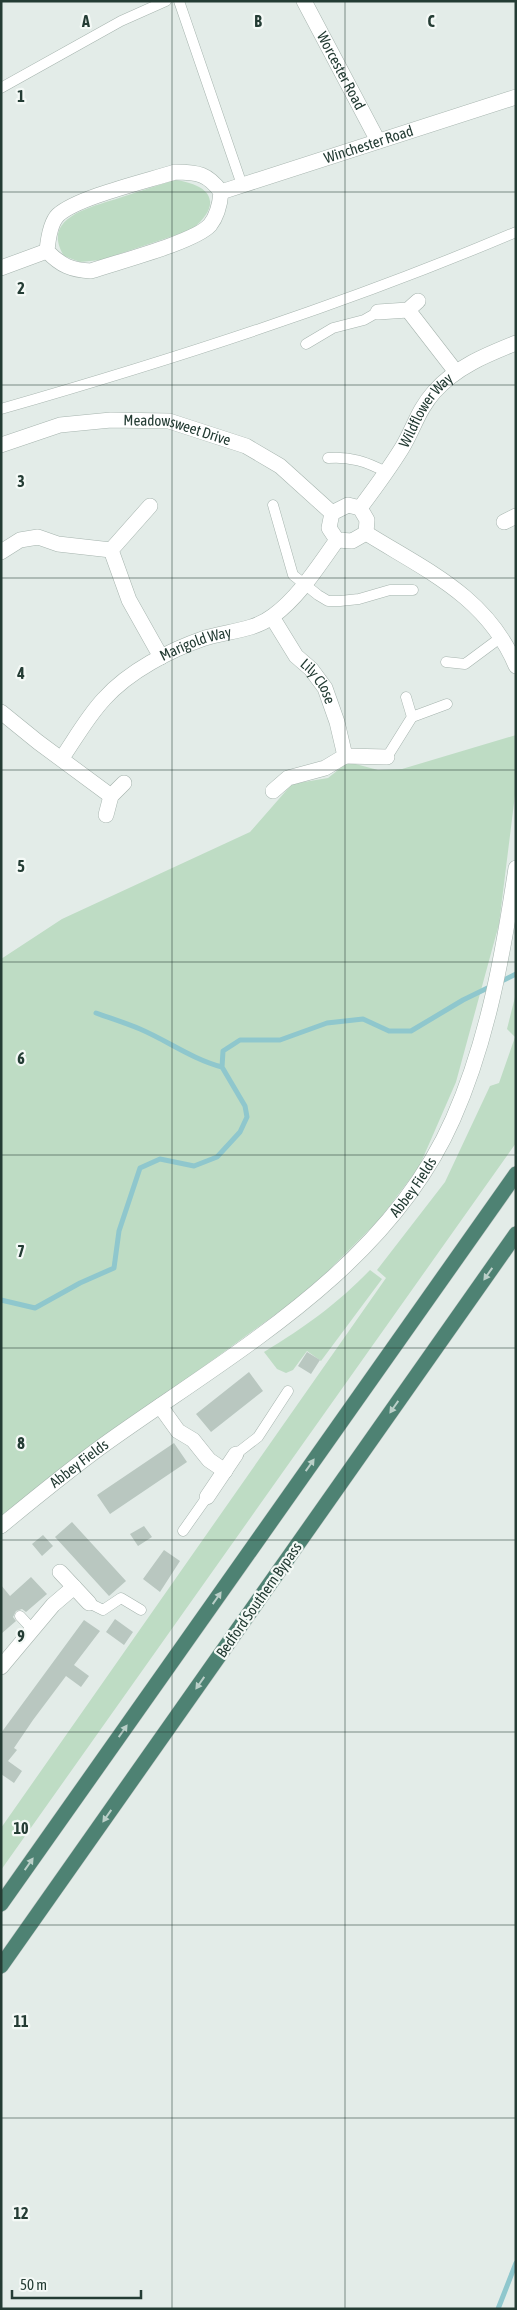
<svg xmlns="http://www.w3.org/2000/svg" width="517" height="2310" font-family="'Asap Condensed',sans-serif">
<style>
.green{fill:#bedcc4}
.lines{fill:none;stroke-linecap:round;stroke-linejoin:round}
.stream{stroke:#8fc7cd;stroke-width:5}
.building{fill:#b9c7c0}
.service-casing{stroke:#a6b4ae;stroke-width:11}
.minor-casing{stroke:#a6b4ae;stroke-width:16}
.tertiary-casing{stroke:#a6b4ae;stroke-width:16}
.trunk-casing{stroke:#c2c8c6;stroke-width:16}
.service{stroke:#fff;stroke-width:10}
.minor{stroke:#fff;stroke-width:15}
.tertiary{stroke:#fff;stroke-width:15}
.trunk{stroke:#4e8273;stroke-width:15}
.oneway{fill:#bacfc8}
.grid{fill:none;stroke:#243c34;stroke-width:1;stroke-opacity:0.55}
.labels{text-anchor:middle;stroke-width:4.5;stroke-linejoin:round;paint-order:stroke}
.street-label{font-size:15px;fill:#243c34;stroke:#f4f9f6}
.grid-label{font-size:16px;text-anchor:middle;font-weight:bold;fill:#243c34;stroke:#f4f9f6;stroke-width:4.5;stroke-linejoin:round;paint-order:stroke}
</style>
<rect width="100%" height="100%" fill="#e3ece8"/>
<!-- green -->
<path class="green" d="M175,180C213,185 223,205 191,230L101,260L80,262L64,256C40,217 92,207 119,198C137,192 156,186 175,180Z
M516,735V787L499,924L456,1082L419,1167L379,1220L309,1290L42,1484L1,1518V959L62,919L250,832L292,784L328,778L348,762L378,770L402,769Z
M516,993V1143L1,1870V1828L386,1278L377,1270L445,1182L490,1086L499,1083L515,1037L507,1029Z
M370,1270L382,1279L321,1361L307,1351L293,1370L286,1373L277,1369L264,1352C305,1327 337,1304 370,1270Z"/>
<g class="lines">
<!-- stream -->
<path class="stream" d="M96,1013C110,1018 126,1023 140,1029C168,1041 192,1059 222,1067
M1,1300L35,1308L80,1283L114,1268L119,1231L140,1168L160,1159L194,1166L217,1157L240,1132L247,1117L245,1106L222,1067L223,1051L240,1040H280L327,1023L363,1019L389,1031H411L463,1000L516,974
M498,2309L516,2263"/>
</g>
<!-- building -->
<path class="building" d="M307,1352L320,1360L311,1374L298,1366Z
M249,1372L263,1391L211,1432L196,1414Z
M174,1443L187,1462L110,1514L97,1495Z
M72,1522L126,1581L109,1596L55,1537Z
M144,1526L152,1537L138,1546L130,1534Z
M43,1535L53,1546L42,1556L32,1544Z
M164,1550L180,1561L160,1592L143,1579Z
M31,1577L47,1594L26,1612L22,1609L16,1611L13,1617L16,1621L1,1634V1585L10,1596Z
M115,1619L133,1632L124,1645L106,1632Z
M84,1620L100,1631L74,1665L89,1676L81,1687L66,1676L33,1720L14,1748L17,1750L8,1761L22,1771L14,1783L1,1774V1733Z"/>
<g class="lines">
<defs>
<path id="service" d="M179,1L242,185
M1,88L121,21L166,1
M306,344L333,328L364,320L378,312
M1,409C175,359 349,303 516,232
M328,458C350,456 367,462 386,472
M273,505L293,575L318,595L328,601H340L359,599L390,590H413
M446,662L465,664L500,638
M406,697L412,717
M387,757L412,717L447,704
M236,1454L258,1437L288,1391
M183,1531L207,1497
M89,1603L103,1610L121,1598L141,1610
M20,1616L32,1629"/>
<g id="minor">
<path id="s1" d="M304,1L378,141"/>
<path d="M175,172C198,172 208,174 221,192C220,204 218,215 210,225C195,242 117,262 91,271C72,270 61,266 47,251C48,240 50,223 58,215C78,197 147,181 175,172Z"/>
<path id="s2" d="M221,192L516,97"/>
<path d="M1,268L47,251"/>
<path d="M408,310L456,372"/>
<path d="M378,312L408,310L418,301"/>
<path d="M150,506L111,550L129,600L161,657"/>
<path id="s3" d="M360,508C375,488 389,469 402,448C414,428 418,410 434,392C456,367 486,355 516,343"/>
<path d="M504,522L516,516"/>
<path d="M1,552L20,540L38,537L58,544L111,550"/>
<path id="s4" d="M272,617L296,656L311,669L325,688L337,722L345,756L325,768L288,778L273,791"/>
<path d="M1,712L38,742L111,796"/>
<path d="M345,756L387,757"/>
<path id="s5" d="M62,758C75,739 88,716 104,699C129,671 170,650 205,638C228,631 253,631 273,616C300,596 318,566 337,540"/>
<path d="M106,815L111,796L124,783"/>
<path d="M160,1406L178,1431L193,1440L209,1460L225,1471"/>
<path d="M207,1497L236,1454"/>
<path d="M60,1572L89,1603"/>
<path d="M1,1667L53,1605L74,1587"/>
</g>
<g id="tertiary">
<path id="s6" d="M1,445L60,425L111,420L169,421L246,446L280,466L332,513"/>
<path d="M348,505L360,508L367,520L366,533L352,541L337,540L329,528L332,513Z"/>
<path d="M366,533C425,570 487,596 516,666"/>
<path id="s7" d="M1,1526C35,1498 69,1470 105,1444C232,1353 387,1269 453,1119C488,1040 503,954 516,868"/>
</g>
<path id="trunk" d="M1,1904L516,1174
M1,1966L516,1234"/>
</defs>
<!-- service casing -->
<use href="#service" class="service-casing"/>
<!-- minor casing -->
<use href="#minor" class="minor-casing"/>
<!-- tertiary casing -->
<use href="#tertiary" class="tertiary-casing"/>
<!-- trunk casing -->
<use href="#trunk" class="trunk-casing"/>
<!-- service -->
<use href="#service" class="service"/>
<!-- minor -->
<use href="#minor" class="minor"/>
<!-- tertiary -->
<use href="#tertiary" class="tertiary"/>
<!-- trunk -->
<use href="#trunk" class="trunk"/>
</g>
<!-- one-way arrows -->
<defs><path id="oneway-solid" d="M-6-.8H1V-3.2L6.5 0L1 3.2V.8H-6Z" transform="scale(1.25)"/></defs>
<g class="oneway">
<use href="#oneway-solid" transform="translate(488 1274) rotate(125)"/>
<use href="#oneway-solid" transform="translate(394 1407) rotate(125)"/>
<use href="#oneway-solid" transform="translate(310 1465) rotate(-55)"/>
<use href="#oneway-solid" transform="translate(217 1598) rotate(-55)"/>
<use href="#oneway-solid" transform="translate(200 1683) rotate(125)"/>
<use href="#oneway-solid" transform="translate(123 1731) rotate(-55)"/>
<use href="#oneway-solid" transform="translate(107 1816) rotate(125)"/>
<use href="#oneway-solid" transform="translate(29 1864) rotate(-55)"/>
</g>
<!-- grid -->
<path class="grid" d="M172,1V2309M345,1V2309M1,192H516M1,385H516M1,578H516M1,770H516M1,962H516M1,1155H516M1,1348H516M1,1540H516M1,1732H516M1,1925H516M1,2118H516"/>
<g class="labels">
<!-- street labels -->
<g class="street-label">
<text dy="5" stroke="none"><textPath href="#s1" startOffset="79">Worcester Road</textPath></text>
<text dy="5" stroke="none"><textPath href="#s2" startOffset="155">Winchester Road</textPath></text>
<text dy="5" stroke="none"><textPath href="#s3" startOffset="118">Wildflower Way</textPath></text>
<text dy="5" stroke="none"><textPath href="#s6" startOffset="181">Meadowsweet Drive</textPath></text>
<text dy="5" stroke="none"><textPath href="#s5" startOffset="181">Marigold Way</textPath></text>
<text dy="5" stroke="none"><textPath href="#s4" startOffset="80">Lily Close</textPath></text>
<text dy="5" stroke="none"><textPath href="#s7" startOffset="536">Abbey Fields</textPath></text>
<text dy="5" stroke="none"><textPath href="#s7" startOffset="100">Abbey Fields</textPath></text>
<text transform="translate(259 1600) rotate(-55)" y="5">Bedford Southern Bypass</text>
</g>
</g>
<g class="grid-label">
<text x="86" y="27">A</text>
<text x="258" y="27">B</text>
<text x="431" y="27">C</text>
<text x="21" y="102">1</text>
<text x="21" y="294">2</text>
<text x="21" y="487">3</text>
<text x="21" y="679">4</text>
<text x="21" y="872">5</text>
<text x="21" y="1064">6</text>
<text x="21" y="1257">7</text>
<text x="21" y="1449">8</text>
<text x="21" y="1642">9</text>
<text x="21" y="1834">10</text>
<text x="21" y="2027">11</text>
<text x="21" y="2219">12</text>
</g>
<!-- border -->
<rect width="517" height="2310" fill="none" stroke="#243c34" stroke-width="5"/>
<!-- scale -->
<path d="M12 2290v8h129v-8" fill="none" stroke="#243c34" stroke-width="2.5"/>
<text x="20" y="2290" font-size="15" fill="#243c34" stroke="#f4f9f6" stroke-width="4" paint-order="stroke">50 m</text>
</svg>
